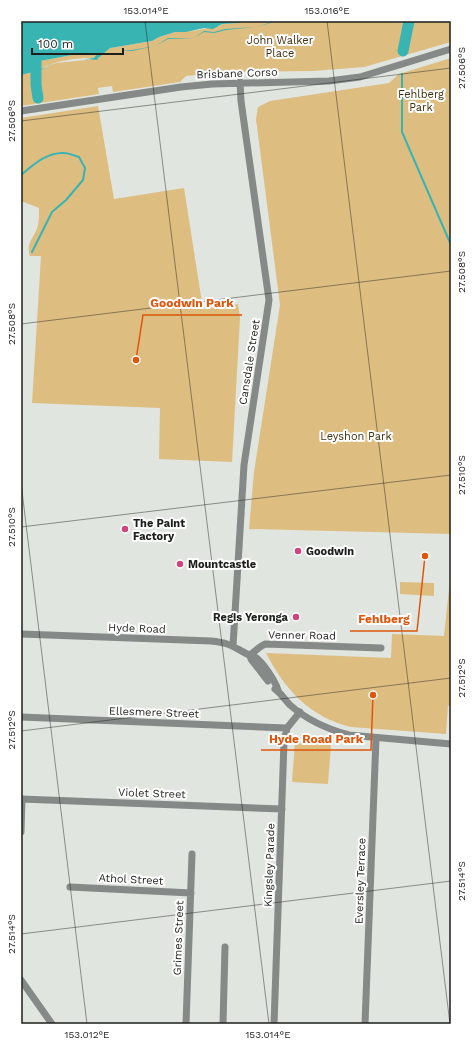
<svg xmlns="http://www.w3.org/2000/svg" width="472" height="1045" font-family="'Work Sans',sans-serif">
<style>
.green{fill:#debd81}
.water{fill:#38b4b2;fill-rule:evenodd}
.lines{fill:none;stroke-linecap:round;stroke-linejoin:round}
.stream{stroke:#38b4b2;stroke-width:2}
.river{stroke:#38b4b2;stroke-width:11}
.minor{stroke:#858987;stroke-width:7}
.ticks{fill:none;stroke:#1d1f1c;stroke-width:1;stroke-opacity:0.45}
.poi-dot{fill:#ce447e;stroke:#fff;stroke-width:1.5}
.labels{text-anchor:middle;stroke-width:4;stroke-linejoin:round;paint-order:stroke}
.park-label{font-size:11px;fill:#402f0d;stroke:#fff}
.street-label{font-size:11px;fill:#1d1f1c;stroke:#fff}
.poi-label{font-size:11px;font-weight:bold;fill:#1d1f1c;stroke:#fff;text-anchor:start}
.leader{fill:none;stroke:#de560d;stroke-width:1.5}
.callout-dot{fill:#de560d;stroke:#fff;stroke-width:1.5}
.callout-label{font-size:12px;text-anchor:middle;font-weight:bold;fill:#de560d;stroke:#fff;stroke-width:4;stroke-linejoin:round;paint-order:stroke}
.neatline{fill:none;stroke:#1d1f1c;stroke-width:1.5}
.ticks-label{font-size:10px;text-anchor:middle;fill:#1d1f1c}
</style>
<rect width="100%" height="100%" fill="#e0e5df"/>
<!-- green -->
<path class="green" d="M247,21H275L273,22L278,21H451V42L364,67L313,71L226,72L186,76L180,82L113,92L112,86L98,88L99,94L21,106V75L41,70L48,66L56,63L96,59L110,48L152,41L159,37L175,32L193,31L219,26L222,24L239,23Z
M77,54H94L96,55L94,58C76,58 56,60 41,69L37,66V63L40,61Z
M451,58V534L249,529L254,472L280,305L256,119L258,107L270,101L389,83L399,74Z
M98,106L114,199L184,188L203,309L238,304L240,318L232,462L159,459L160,408L32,403L41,256H30C25,242 35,238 38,225C39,220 39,214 39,208L21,201V118Z
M451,570V706H448L446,734L351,727C310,717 285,690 266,653L391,658L392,634L444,636Z
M400,582L434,583V596L400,594Z
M295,742L331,745L328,784L292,782Z"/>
<!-- water -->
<path class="water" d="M21,21H247L239,23L222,24L213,29L204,28L186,32H175L159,37L152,41L110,48L97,59L98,60L120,50H132L155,46L168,38H194L204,31L214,32L225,29L256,27L275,21H278L256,27L226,30L214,33L204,32L194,38L168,39L155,46L132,51L120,50L98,60L86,59L56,63L48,66L41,70L21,75ZM77,54H94L96,55L94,58L56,63L41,69L38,67L37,63L40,61Z"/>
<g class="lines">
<!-- stream -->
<path class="stream" d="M402,74V132L451,245
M21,175C33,165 47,152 64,153C69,153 75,156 79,157L85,168L83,180L66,200L52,212L32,252"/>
<!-- river -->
<path class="river" d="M403,51L409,21
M36,57V85L38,98"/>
<!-- minor -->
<path class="minor" d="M21,111L181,87L212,84L329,81L360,77L451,49
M21,634L211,641C231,643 233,647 249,655C251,656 253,656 255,657C263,662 275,681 278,690
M233,646L244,465L269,300L241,101L240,82
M250,655L251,659L268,681
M250,655L260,647L265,644L381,648
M275,689C281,693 285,700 290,705C307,720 327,729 349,735L451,744
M21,717L287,728
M21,799L282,809
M21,832L22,799
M70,887L191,893
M21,980L52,1024
M186,1024L192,854
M223,1024L225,947
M274,1024L284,742L287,728L300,712
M365,1024L376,738"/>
</g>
<!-- ticks -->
<path class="ticks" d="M145,21L269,1024M327,21L450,1024M21,121L451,68M21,324L451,271M21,483L87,1024M21,527L451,475M21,731L451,678M21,934L451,881"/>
<!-- markers -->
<g class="poi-dot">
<circle cx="125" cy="529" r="4"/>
<circle cx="298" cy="551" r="4"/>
<circle cx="180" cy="564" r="4"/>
<circle cx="296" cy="617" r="4"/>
</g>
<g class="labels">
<!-- park labels -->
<g class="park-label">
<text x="280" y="44">John Walker<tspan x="280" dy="13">Place</tspan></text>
<text x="421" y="98">Fehlberg<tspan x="421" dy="13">Park</tspan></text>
<text x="356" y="440">Leyshon Park</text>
</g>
<!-- street labels -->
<g class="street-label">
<text transform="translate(237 73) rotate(-2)" y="4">Brisbane Corso</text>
<text transform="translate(249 362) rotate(-81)" y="4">Cansdale Street</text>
<text transform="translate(137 628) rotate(2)" y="4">Hyde Road</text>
<text transform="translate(302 635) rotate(1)" y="4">Venner Road</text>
<text transform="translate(154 712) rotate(2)" y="4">Ellesmere Street</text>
<text transform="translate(152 793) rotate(2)" y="4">Violet Street</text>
<text transform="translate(269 865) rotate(-88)" y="4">Kingsley Parade</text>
<text transform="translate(131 879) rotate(3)" y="4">Athol Street</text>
<text transform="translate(360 881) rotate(-88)" y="4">Eversley Terrace</text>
<text transform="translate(178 938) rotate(-88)" y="4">Grimes Street</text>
</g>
<!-- poi labels -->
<g class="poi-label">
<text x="133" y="527">The Paint<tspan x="133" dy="13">Factory</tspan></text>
<text x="306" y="555">Goodwin</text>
<text x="188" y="568">Mountcastle</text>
<text x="288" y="621" text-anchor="end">Regis Yeronga</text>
</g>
</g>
<!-- callouts -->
<path class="leader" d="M136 360L143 315H242M425 556L417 631H350M373 695L371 750H261"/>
<g class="callout-dot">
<circle cx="136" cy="360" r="4"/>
<circle cx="425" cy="556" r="4"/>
<circle cx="373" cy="695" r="4"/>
</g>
<g class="callout-label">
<text x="192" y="307">Goodwin Park</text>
<text x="384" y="623">Fehlberg</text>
<text x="316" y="743">Hyde Road Park</text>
</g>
<!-- border -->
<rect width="472" height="1045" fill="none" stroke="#ffffff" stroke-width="44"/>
<!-- scale -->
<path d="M32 48v6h91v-6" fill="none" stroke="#1d1f1c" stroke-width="2"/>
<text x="38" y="48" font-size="12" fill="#1d1f1c" stroke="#ffffff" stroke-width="3" paint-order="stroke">100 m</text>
<rect x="22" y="22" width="428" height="1001" class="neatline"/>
<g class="ticks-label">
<text x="146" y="14">153.014°E</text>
<text x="327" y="14">153.016°E</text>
<text transform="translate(461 68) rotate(-90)" y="4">27.506°S</text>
<text transform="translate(11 121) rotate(-90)" y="4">27.506°S</text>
<text transform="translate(461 272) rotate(-90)" y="4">27.508°S</text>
<text transform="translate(11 324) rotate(-90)" y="4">27.508°S</text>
<text transform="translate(461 475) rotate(-90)" y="4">27.510°S</text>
<text transform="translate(11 527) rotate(-90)" y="4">27.510°S</text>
<text transform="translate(461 678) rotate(-90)" y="4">27.512°S</text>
<text transform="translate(11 730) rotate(-90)" y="4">27.512°S</text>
<text transform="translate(461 881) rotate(-90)" y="4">27.514°S</text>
<text transform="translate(11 934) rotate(-90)" y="4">27.514°S</text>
<text x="87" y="1038">153.012°E</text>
<text x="268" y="1038">153.014°E</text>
</g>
</svg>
